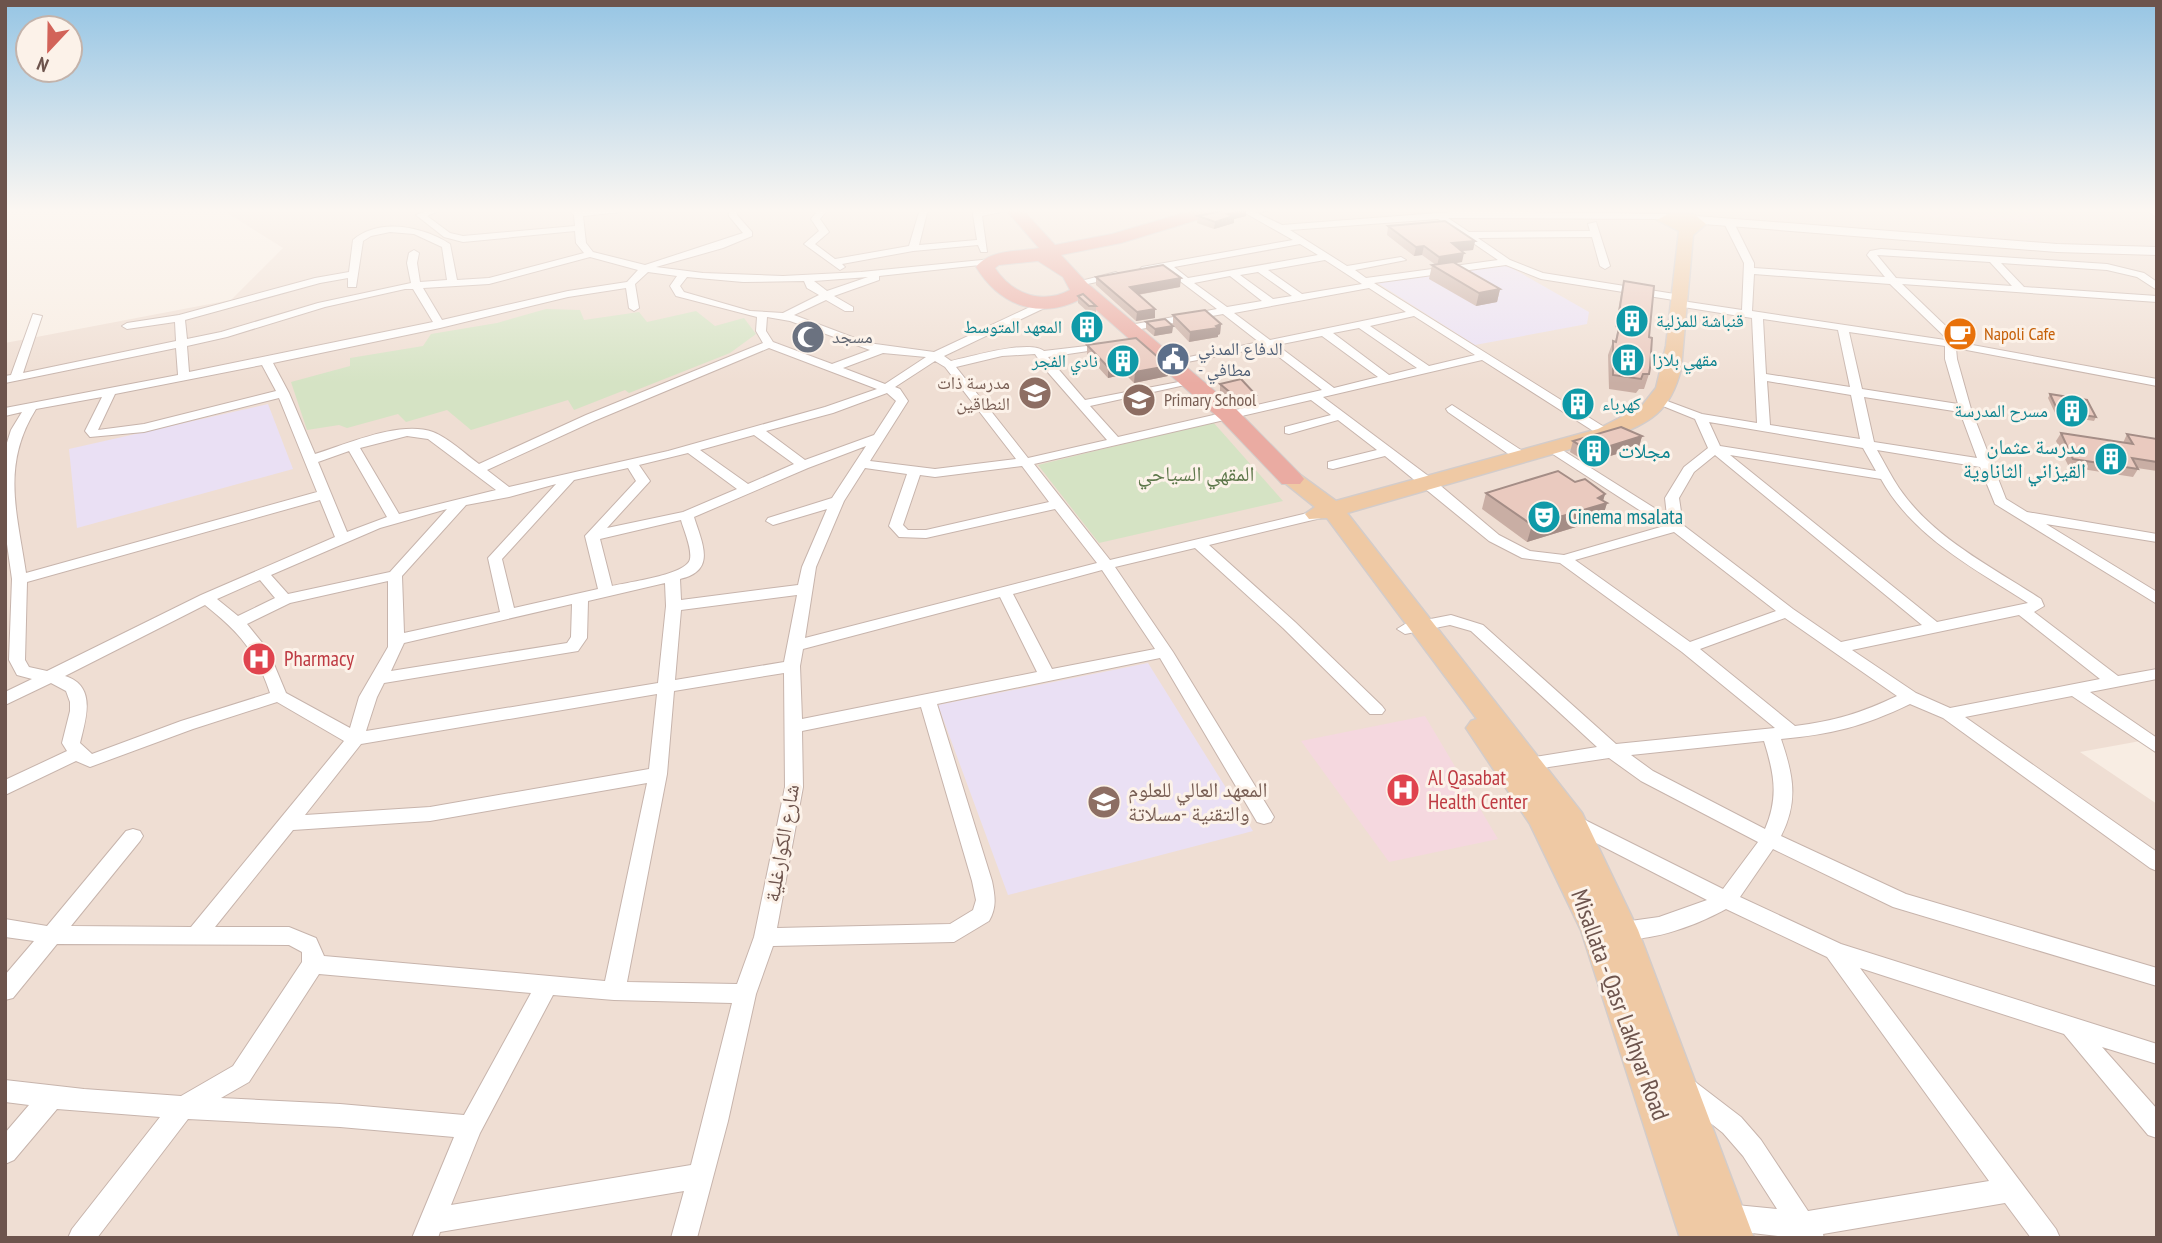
<svg xmlns="http://www.w3.org/2000/svg" width="2162" height="1243" font-family="'PT Sans Narrow','Noto Naskh Arabic',sans-serif">
<style>
.residential{fill:#efded3}
.education{fill:#eae0f4}
.medical{fill:#f5d8df}
.green{fill:#d5e3c4}
.lines{fill:none;stroke-linecap:round;stroke-linejoin:round}
.street-casing{stroke:#c7b4ac;stroke-width:2}
.secondary-casing{stroke:#ccb6ac;stroke-width:2}
.primary-casing{stroke:#d3ccca;stroke-width:3}
.highway-casing{stroke:#d3ccca;stroke-width:2}
.street{fill:#fff;fill-rule:evenodd}
.secondary{fill:#fff;fill-rule:evenodd}
.primary{fill:#efc9a4;fill-rule:evenodd}
.highway{fill:#eaaba2;fill-rule:evenodd}
.wall{fill:#c9aea4}
.shaded-wall{fill:#a48d86}
.building{fill:#eacabf;stroke:#a48d86;stroke-width:2}
.labels{text-anchor:middle;stroke-width:6;stroke-linejoin:round;paint-order:stroke}
.far-culture-label{font-size:18px;fill:#0d838f;stroke:#fcf2e9;text-anchor:start}
.far-food-label{font-size:18px;fill:#c56008;stroke:#fcf2e9;text-anchor:start}
.far-worship-label{font-size:18px;fill:#5b616d;stroke:#fcf2e9;text-anchor:start}
.far-service-label{font-size:18px;fill:#4e5e75;stroke:#fcf2e9;text-anchor:start}
.far-education-label{font-size:18px;fill:#785e54;stroke:#fcf2e9;text-anchor:end}
.culture-label{font-size:21px;fill:#0d838f;stroke:#fcf2e9;text-anchor:start}
.park-label{font-size:21px;fill:#5d774a;stroke:#fcf2e9}
.health-label{font-size:21px;fill:#be3a42;stroke:#fcf2e9;text-anchor:start}
.education-label{font-size:21px;fill:#785e54;stroke:#fcf2e9;text-anchor:start}
.street-label{font-size:21px;fill:#6d544d;stroke:#fcf2e9}
.near-street-label{font-size:24px;fill:#6d544d;stroke:#fcf2e9}
</style>
<rect width="100%" height="100%" fill="#f8ede3"/>
<!-- residential -->
<path class="residential" d="M221,209H2157V738L2080,752L2157,804V1238H5V343L231,300L283,248Z"/>
<!-- education -->
<path class="education" d="M1503,263L1589,312L1587,324L1475,345L1376,282Z
M268,404L293,469L77,528L69,449Z
M1148,663L1253,831L1008,895L938,705Z"/>
<!-- medical -->
<path class="medical" d="M1825,209H2027L2036,223Z
M1425,716L1498,839L1389,862L1301,741Z"/>
<!-- green -->
<path class="green" d="M546,309L580,310L584,320L639,312L647,322L696,311L715,326L744,318L756,334L730,353L629,393L625,390L574,410L568,400L471,430L447,410L406,422L398,414L347,428L339,425L307,430L291,382L350,366V358L423,346L431,334L497,323Z
M1213,422L1283,501L1099,543L1038,465Z"/>
<g class="lines">
<defs>
<path id="street" d="M430,209H442L427,216L450,233L463,236L575,226L574,215L568,209L580,211L625,209L621,212L583,216L586,243L593,252L645,265L743,233L729,216L728,209H736L737,215L752,232V236L723,248L656,267L703,273L783,276L861,272L992,259L994,261L989,264L879,276V280L834,296L853,307V311H845L826,300L794,315L868,343L934,352L1047,299H1055V303L944,356L951,361C970,357 1030,339 1044,351L1112,343L1114,345L1108,348L1048,357L1085,400L1194,379V383L1090,406L1118,437L1322,390L1266,347L1166,366V362L1259,342L1223,314L1130,331L1125,328L1130,325L1217,309L1164,269L1145,272L1140,269L1142,267L1293,240L1238,209H1249L1282,225L1464,211L1666,214L1669,215V219L1448,218L1469,232L1590,231L1588,224L1596,222L1610,266L1605,269L1600,266L1592,237L1478,238L1510,260L1543,273L1681,295L1686,298L1682,301L1742,310L1744,263L1725,225L1730,222L1735,225L1754,263V268L1885,277L1867,255L1870,251L1881,249L2107,264L2144,273L2157,282V290L2137,277L2107,270L2001,263L2024,287L2157,296V302L1902,284L1954,334L1956,342L2157,379V386L1956,348L1957,359L1971,409L2006,499L2027,512L2157,534V542L2046,524L2157,592V604L1995,504L1980,467L1877,450C1884,462 1891,476 1899,488C1933,538 1992,567 2041,599L2044,606L2034,612L2118,676L2157,669V679L2090,692L2157,738V753L2072,696L1965,717L2157,852V871L2150,868L1943,718L1910,704C1862,727 1833,734 1781,739C1793,774 1799,801 1781,836L1906,894L2157,968V986L1893,907L1773,849L1740,897L1841,944L2157,1044V1064L2102,1047L2157,1109V1138L2148,1135L2064,1034L1860,968L2056,1229L2060,1238H2031L2005,1203L1823,1234L1824,1238H1796L1726,1230L1717,1226L1713,1217L1717,1208L1726,1204L1777,1209L1743,1156L1723,1133L1678,1097L1674,1089L1678,1081L1686,1078L1694,1081L1741,1117L1761,1140L1808,1211L1989,1181L1827,957L1726,909C1697,925 1642,947 1609,936L1606,930L1609,924L1659,917L1707,900L1565,827L1562,822L1565,817L1572,815L1579,817L1723,889L1758,842L1641,781L1609,758L1522,771L1516,770L1513,765L1516,760L1522,759L1597,747L1471,631L1450,625L1405,634L1397,629L1405,624L1451,615L1483,625L1616,744L1775,728L1682,652L1560,563L1522,558L1489,541L1385,456L1333,469L1328,468V462L1377,450L1338,420L1289,434L1285,433V427L1331,415L1311,400L1034,464L1110,560L1316,511L1321,512L1323,515L1321,518L1209,545L1295,622L1382,706L1385,710L1382,714H1370L1283,628L1195,548L1115,567L1173,652L1271,812L1274,817L1271,822L1264,824L1257,822L1160,658L937,704L992,881C995,896 997,907 989,921L954,942L773,946L756,994L728,1121L697,1238H671L684,1191L440,1232L438,1238H412L454,1137L340,1127L188,1119L97,1238H68L72,1229L160,1117L57,1109L14,1160L5,1164V1133L29,1105L5,1102V1080L84,1089L181,1096L233,1066L302,962V952L289,945L57,944L13,998L5,1000V975L34,941L5,937V919L47,926L126,831L133,829L140,831L143,836L140,841L71,926L191,927L344,741L277,702L193,729L90,767L76,761L5,795V780L67,751L62,743L70,711V702L66,691L51,683L5,705V692L32,679L17,675L9,660L12,579L5,530V449L11,430L22,412L5,416V408L178,375L176,348L5,383V376L11,375L33,314L42,316L23,373L176,341L175,322L127,329L122,326L127,323L179,315L315,278L349,272L353,240C380,217 423,227 450,244L457,280L489,278L584,253L576,243L575,231L463,242L444,237L416,215ZM1438,219L1498,260L1366,278L1355,270L1406,260L1401,257L1347,266L1290,230ZM390,232L414,234L442,247L447,280L420,282L417,263L419,253L414,250L409,253L407,263L411,283L318,303L221,332L187,339L185,320L320,283L348,278V287H356L363,241L371,236ZM1300,244L1318,255L1188,278L1174,267ZM1877,255L1990,262L2012,286L1896,278ZM590,257L638,270L627,282L568,291L442,320L423,288L489,284ZM1325,260L1362,284L1302,294L1268,270ZM1506,265L1541,279L1680,301L1676,304L1677,306L1752,318L1757,423L1702,414L1659,398L1653,402L1695,419L1708,448L1684,467L1665,498L1667,516L1556,446L1551,445L1545,449L1664,526L1564,555L1530,551L1499,535L1435,481L1323,397L1482,360L1601,436H1609V430L1374,283ZM648,272L677,276L670,286L676,296L757,317L756,331L763,343L586,415L479,464C465,454 449,438 433,432C400,420 347,444 315,454L289,393L273,363L440,328L568,297L626,288L629,308L634,311L639,308L635,284ZM1258,272L1292,296L1273,299L1240,275ZM1754,274L1890,284L1945,337V340L1752,311ZM1230,276L1262,301L1227,307L1194,283ZM687,277L743,282L804,281L807,288L819,295L783,313L750,311L684,292L680,286ZM868,277L827,291L814,281ZM1369,288L1406,312L1270,340L1234,313ZM405,289H413L433,322L189,372L187,346L227,337L325,307ZM1414,316L1475,355L1429,366L1370,326ZM767,317L790,321L870,350L832,364L773,342L766,331ZM1763,319L1838,330L1850,387L1766,374ZM1359,328L1417,368L1389,375L1333,333ZM1849,332L1945,346V359L1958,404L1862,389ZM1322,336L1378,377L1334,388L1277,345ZM769,348L877,389L825,407L668,451L509,487L487,470L594,421ZM883,353L926,357L885,384L843,368ZM1035,354L1045,369L1107,440L1028,458L956,367L1002,356ZM935,361L945,367L1016,459L935,469L870,461L908,401L900,389L895,387ZM262,365L276,391L144,424L98,430L115,394ZM1767,381L1851,395L1860,439L1770,425ZM887,393L896,401L874,435L805,460L766,431L833,413ZM102,397L85,431L90,437L144,432L279,398L317,492L26,573C17,512 1,465 36,409ZM1864,397L1960,412L1977,458L1874,442ZM1709,422L1863,448L1876,471L1720,446ZM754,435L794,464L748,484L700,450ZM407,436L428,439L496,490L399,514L360,448ZM866,446L832,498L768,518L766,521L773,525L827,509L802,567L798,585L681,600L680,579C717,571 702,543 694,517L808,468ZM349,451L387,517L347,532L318,462ZM688,453L737,489L683,512L607,528L650,481L639,465ZM1715,455L1922,625L1841,642L1793,609L1683,525L1679,498L1694,472ZM1730,455L1881,479C1913,537 1975,569 2028,603L1937,622ZM1022,466L1049,502L926,530H908L903,525L920,475L935,477ZM628,468L636,481L585,536L598,589L514,608L502,559L574,480ZM865,468L907,474L889,526L899,537L926,538L1055,509L1097,563L805,638L816,567L844,501ZM556,484L488,558L500,612L404,633L402,576L466,505L509,497ZM320,500L335,537L201,595L47,671L29,667L25,660L27,582ZM447,509L390,572L288,594L271,575L380,528ZM681,520C684,531 692,548 690,559C687,575 628,582 612,586L600,539ZM1674,532L1776,611L1690,642L1575,560ZM1102,570L1155,649L1052,669L1013,594ZM260,580L275,598L238,616L217,599ZM388,581V647L359,697L350,728L286,693L268,650L247,624L290,603ZM665,583L666,606L658,683L366,731L377,697L384,683L578,651L587,638L588,601ZM797,595L784,662L675,680L681,610ZM1000,597L1037,672L802,719L800,666L803,649ZM572,604L571,637L567,643L391,671L404,643ZM205,605C239,632 256,651 270,693L181,721L92,754L80,743C86,718 97,686 65,676ZM2019,615L2100,679L1950,708L1916,693L1852,650ZM1785,618L1897,696C1861,713 1835,721 1795,726L1700,649ZM784,673L785,787L754,937L737,984L627,982L667,774L674,691ZM657,694L649,769L430,807L305,815L361,744ZM921,707L972,881L976,900L973,910L950,924L777,928L803,787L802,731ZM1764,741C1774,773 1779,797 1765,829L1653,771L1631,755ZM647,783L605,981L324,956L316,938L289,927H215L293,830L430,821ZM319,974L531,993L464,1115L340,1104L221,1098L249,1082ZM553,995L614,1000L732,1003L691,1165L451,1205L480,1133Z
M819,209H828L820,219L829,232L815,244L835,259L909,246L920,209H928L919,245L977,240L973,214L976,209H1015L982,216L987,252H981L978,245L913,251L842,264L845,267L840,270L804,244L819,231L811,219Z
M2146,209H2155L2157,218Z
M1116,272L1121,275L1120,277L1078,286L1073,283Z
M1452,405L1527,454V460H1517L1448,412L1446,409Z"/>
<path id="secondary" d="M1696,216L2057,244L2157,247V255L2057,252L1691,223V217Z"/>
<path id="primary" d="M1672,212L1695,215L1706,224L1693,235L1681,369C1670,412 1651,422 1612,437L1347,513L1582,813L1638,930L1754,1238H1680L1581,930L1530,824L1466,728L1471,721L1477,719L1327,518L1309,519L1305,514L1315,507L1280,479L1291,472L1299,474L1336,501L1598,429L1641,407L1656,388L1666,346L1679,231L1657,220Z"/>
<path id="highway" d="M1005,209H1022L1055,245L1112,234L1197,209H1222L1220,213L1121,243L1061,255L1087,283L1236,409L1300,474L1304,479L1300,484H1282L1220,419L1083,298C1040,321 1000,306 976,267C990,249 1018,252 1039,248ZM1038,261L1063,277L1070,290C1042,305 1012,294 995,268L999,265Z"/>
</defs>
<!-- street casing -->
<use href="#street" class="street-casing"/>
<!-- secondary casing -->
<use href="#secondary" class="secondary-casing"/>
<!-- primary casing -->
<use href="#primary" class="primary-casing"/>
<!-- highway casing -->
<use href="#highway" class="highway-casing"/>
<!-- street -->
<use href="#street" class="street"/>
<!-- secondary -->
<use href="#secondary" class="secondary"/>
<!-- primary -->
<use href="#primary" class="primary"/>
<!-- highway -->
<use href="#highway" class="highway"/>
</g>
<!-- wall -->
<path class="wall" d="M1255,209H1277L1263,213Z
M1563,209H1584V210H1563Z
M1614,209H1652L1649,210L1616,211Z
M1246,210V216L1234,219V223L1214,229L1197,223L1198,216L1221,211Z
M1388,226L1475,241L1473,250L1462,251V262L1455,263L1500,289L1497,302L1476,306L1429,279L1432,265H1436L1422,255L1414,256L1387,235Z
M1096,277L1180,287L1138,295L1155,309V318L1136,321L1096,285Z
M1624,281L1649,337V374L1644,389H1639L1636,393L1609,389L1608,355L1613,341L1615,342L1618,328L1615,327L1621,294Z
M1078,296L1096,306V313H1089L1078,303Z
M1173,315L1221,324L1220,334L1218,335V337L1189,342L1173,325Z
M1146,322L1173,326L1172,333L1154,336L1146,329Z
M1087,345L1168,376L1134,383L1125,374L1108,378L1087,355Z
M1220,384L1256,395L1255,402L1236,406L1220,392Z
M2050,394L2096,417L2094,421L2056,415L2048,398Z
M2061,433L2123,443L2127,434L2157,439V471L2137,468L2138,469L2133,477L2069,467L2056,441Z
M1642,436L1639,447L1588,463L1570,452L1573,441Z
M1575,482L1605,494L1603,501L1607,503L1602,519L1527,542L1482,509L1486,493Z"/>
<!-- shaded-wall -->
<path class="shaded-wall" d="M1263,209H1277L1263,213Z
M1246,210V216L1234,219V223L1214,229L1215,222L1228,214Z
M1475,241L1473,250L1450,252L1452,243Z
M1424,246L1422,255L1414,256L1416,247Z
M1464,253L1462,262L1437,266L1439,257Z
M1181,278L1180,287L1130,296V287Z
M1500,289L1497,302L1476,306L1479,293Z
M1155,309V318L1136,321L1137,312Z
M1221,324L1220,334L1218,335V337L1189,342L1190,332Z
M1173,326L1172,333L1154,336L1155,329Z
M1126,364L1125,374L1108,378V367Z
M1168,366V376L1134,383L1135,372Z
M1256,395L1255,402L1236,406L1237,398Z
M1642,436L1639,447L1588,463L1591,452Z
M1605,494L1602,504L1607,503L1602,519L1527,542L1532,525Z"/>
<!-- building -->
<path class="building" d="M1222,209L1246,210L1228,214L1234,216L1215,222L1198,216L1221,211Z
M1445,221L1475,241L1452,243L1464,253L1439,257L1424,246L1416,247L1388,226Z
M1453,262L1500,289L1479,293L1432,265Z
M1163,265L1181,278L1130,287L1155,309L1137,312L1096,277Z
M1624,281L1654,286L1649,337L1652,338L1650,368L1649,374H1643L1641,379L1613,375V341L1616,342L1622,314L1619,313Z
M1083,294L1096,306H1089L1078,296Z
M1205,310L1221,324L1216,326L1218,328L1190,332L1173,315Z
M1165,319L1173,326L1155,329L1146,322Z
M1136,338L1168,366L1135,372L1126,364L1108,367L1087,345Z
M1241,379L1256,395L1237,398L1220,384Z
M2050,394L2087,400L2096,417L2058,411Z
M1621,427L1642,436L1591,452L1573,441Z
M2061,433L2133,444L2127,434L2157,439V462L2132,458L2138,469L2073,459Z
M1558,471L1575,482L1585,479L1605,494L1598,498L1607,503L1532,525L1486,493Z"/>
<!-- sky -->
<linearGradient id="sky" x2="0" y2="1"><stop stop-color="#96c5e4"/><stop offset="0.55" stop-color="#fcf7f2"/><stop offset="1" stop-color="#fcf7f2" stop-opacity="0"/></linearGradient>
<rect width="2162" height="383" fill="url(#sky)"/>
<!-- icons -->
<defs>
<symbol id="building-disc" viewBox="-11 -11 22 22"><circle r="9.5" fill="#0f9aa8" stroke="#fcf2e9"/><path d="M-4-6H4V6H1V3H-1V6H-4ZM-2.5-4.3h1.7v1.8h-1.7ZM.8-4.3h1.7v1.8H.8ZM-2.5-1h1.7V.8h-1.7ZM.8-1h1.7V.8H.8Z" fill="#fff"/></symbol>
<symbol id="cafe-disc" viewBox="-11 -11 22 22"><circle r="9.5" fill="#e8710a" stroke="#fcf2e9"/><path d="M-5.5-4.5H6V0H3Q3 3.5 0 3.5H-2.5Q-5.5 3.5-5.5 0ZM3-3.2v2h1.7v-2ZM-6 4.5H4V6H-6Z" fill="#fff"/></symbol>
<symbol id="mosque-disc" viewBox="-11 -11 22 22"><circle r="9.5" fill="#6b7280" stroke="#fcf2e9"/><path d="M3.5-4.9A6 6 0 1 0 3.5 4.9A5 5 0 1 1 3.5-4.9Z" fill="#fff"/></symbol>
<symbol id="civic-disc" viewBox="-11 -11 22 22"><circle r="9.5" fill="#5c6f8a" stroke="#fcf2e9"/><path d="M-.6-6.5H3V-4.5H.6V-3L4-1V1h2V6H-6V1h2V-1L-.6-3ZM-1.2 2.5V6h2.4V2.5Z" fill="#fff"/></symbol>
<symbol id="school-disc" viewBox="-11 -11 22 22"><circle r="9.5" fill="#8d6e63" stroke="#fcf2e9"/><path d="M0-5L7-2L0 1L-7-2ZM-4 1L0 2.5L4 1V4Q0 6-4 4Z" fill="#fff"/></symbol>
<symbol id="theatre-disc" viewBox="-11 -11 22 22"><circle r="9.5" fill="#0f9aa8" stroke="#fcf2e9"/><path d="M-5-5.5Q0-4 5-5.5V0Q5 5 0 6Q-5 5-5 0ZM-3.3-2.5H-1v1.5H-3.3ZM1-2.5H3.3v1.5H1ZM-2.8 1Q0 5.5 2.8 1Z" fill="#fff"/></symbol>
<symbol id="hospital-disc" viewBox="-11 -11 22 22"><circle r="9.5" fill="#e0444e" stroke="#fcf2e9"/><path d="M-5-5h3v3.5h4V-5h3V5h-3V1.5h-4V5h-3Z" fill="#fff"/></symbol>
<symbol id="university-disc" viewBox="-11 -11 22 22"><circle r="9.5" fill="#8d6e63" stroke="#fcf2e9"/><path d="M0-5L7-2L0 1L-7-2ZM-4 1L0 2.5L4 1V4Q0 6-4 4Z" fill="#fff"/></symbol>
</defs>
<g fill-rule="evenodd">
<use href="#building-disc" x="1613" y="302" width="38" height="38"/>
<use href="#building-disc" x="1068" y="308" width="38" height="38"/>
<use href="#cafe-disc" x="1941" y="315" width="38" height="38"/>
<use href="#mosque-disc" x="789" y="318" width="38" height="38"/>
<use href="#civic-disc" x="1154" y="340" width="38" height="38"/>
<use href="#building-disc" x="1609" y="341" width="38" height="38"/>
<use href="#building-disc" x="1104" y="342" width="38" height="38"/>
<use href="#school-disc" x="1016" y="374" width="38" height="38"/>
<use href="#school-disc" x="1120" y="381" width="38" height="38"/>
<use href="#building-disc" x="1559" y="385" width="38" height="38"/>
<use href="#building-disc" x="2053" y="392" width="38" height="38"/>
<use href="#building-disc" x="1575" y="432" width="38" height="38"/>
<use href="#building-disc" x="2092" y="440" width="38" height="38"/>
<use href="#theatre-disc" x="1525" y="498" width="38" height="38"/>
<use href="#hospital-disc" x="240" y="640" width="38" height="38"/>
<use href="#hospital-disc" x="1384" y="771" width="38" height="38"/>
<use href="#university-disc" x="1085" y="783" width="38" height="38"/>
</g>
<g class="labels">
<!-- far-culture labels -->
<g class="far-culture-label">
<text x="1656" y="327">قنباشة للمزلية</text>
<text x="1062" y="333" text-anchor="end">المعهد المتوسط</text>
<text x="1652" y="366">مقهي بلازا</text>
<text x="1098" y="367" text-anchor="end">نادي الفجر</text>
<text x="1602" y="410">كهرباء</text>
<text x="2048" y="417" text-anchor="end">مسرح المدرسة</text>
</g>
<!-- far-food labels -->
<g class="far-food-label">
<text x="1984" y="340">Napoli Cafe</text>
</g>
<!-- far-worship labels -->
<g class="far-worship-label">
<text x="832" y="343">مسجد</text>
</g>
<!-- far-service labels -->
<g class="far-service-label">
<text x="1198" y="355">الدفاع المدني<tspan x="1198" dy="21">- مطافي</tspan></text>
</g>
<!-- far-education labels -->
<g class="far-education-label">
<text x="1010" y="389">مدرسة ذات<tspan x="1010" dy="21">النطاقين</tspan></text>
<text x="1164" y="406" text-anchor="start">Primary School</text>
</g>
<!-- culture labels -->
<g class="culture-label">
<text x="2086" y="454" text-anchor="end">مدرسة عثمان<tspan x="2086" dy="24">القيزاني الثاناوية</tspan></text>
<text x="1618" y="458">مجلات</text>
<text x="1568" y="524">Cinema msalata</text>
</g>
<!-- park labels -->
<g class="park-label">
<text x="1196" y="481">المقهي السياحي</text>
</g>
<!-- health labels -->
<g class="health-label">
<text x="284" y="666">Pharmacy</text>
<text x="1428" y="785">Al Qasabat<tspan x="1428" dy="24">Health Center</tspan></text>
</g>
<!-- education labels -->
<g class="education-label">
<text x="1128" y="797">المعهد العالي للعلوم<tspan x="1128" dy="24">والتقنية -مسلاتة</tspan></text>
</g>
<!-- street labels -->
<g class="street-label">
<text transform="translate(782 843) rotate(-80)" y="7">شارع الكوارغلية</text>
</g>
<!-- near-street labels -->
<g class="near-street-label">
<text transform="translate(1620 1005) rotate(70)" y="8">Misallata - Qasr Lakhyar Road</text>
</g>
</g>
<!-- border -->
<rect width="2162" height="1243" fill="none" stroke="#6d544d" stroke-width="14"/>
<!-- north arrow -->
<g transform="translate(49 49) rotate(202)"><circle r="33" fill="#fcf2e9" stroke="#c3b3ab" stroke-width="2"/>
<path d="M0-5L12 26L0 18L-12 26Z" fill="#d26359"/>
<text y="-10" font-size="19" font-weight="bold" text-anchor="middle" fill="#6d544d">N</text>
</g>
</svg>
